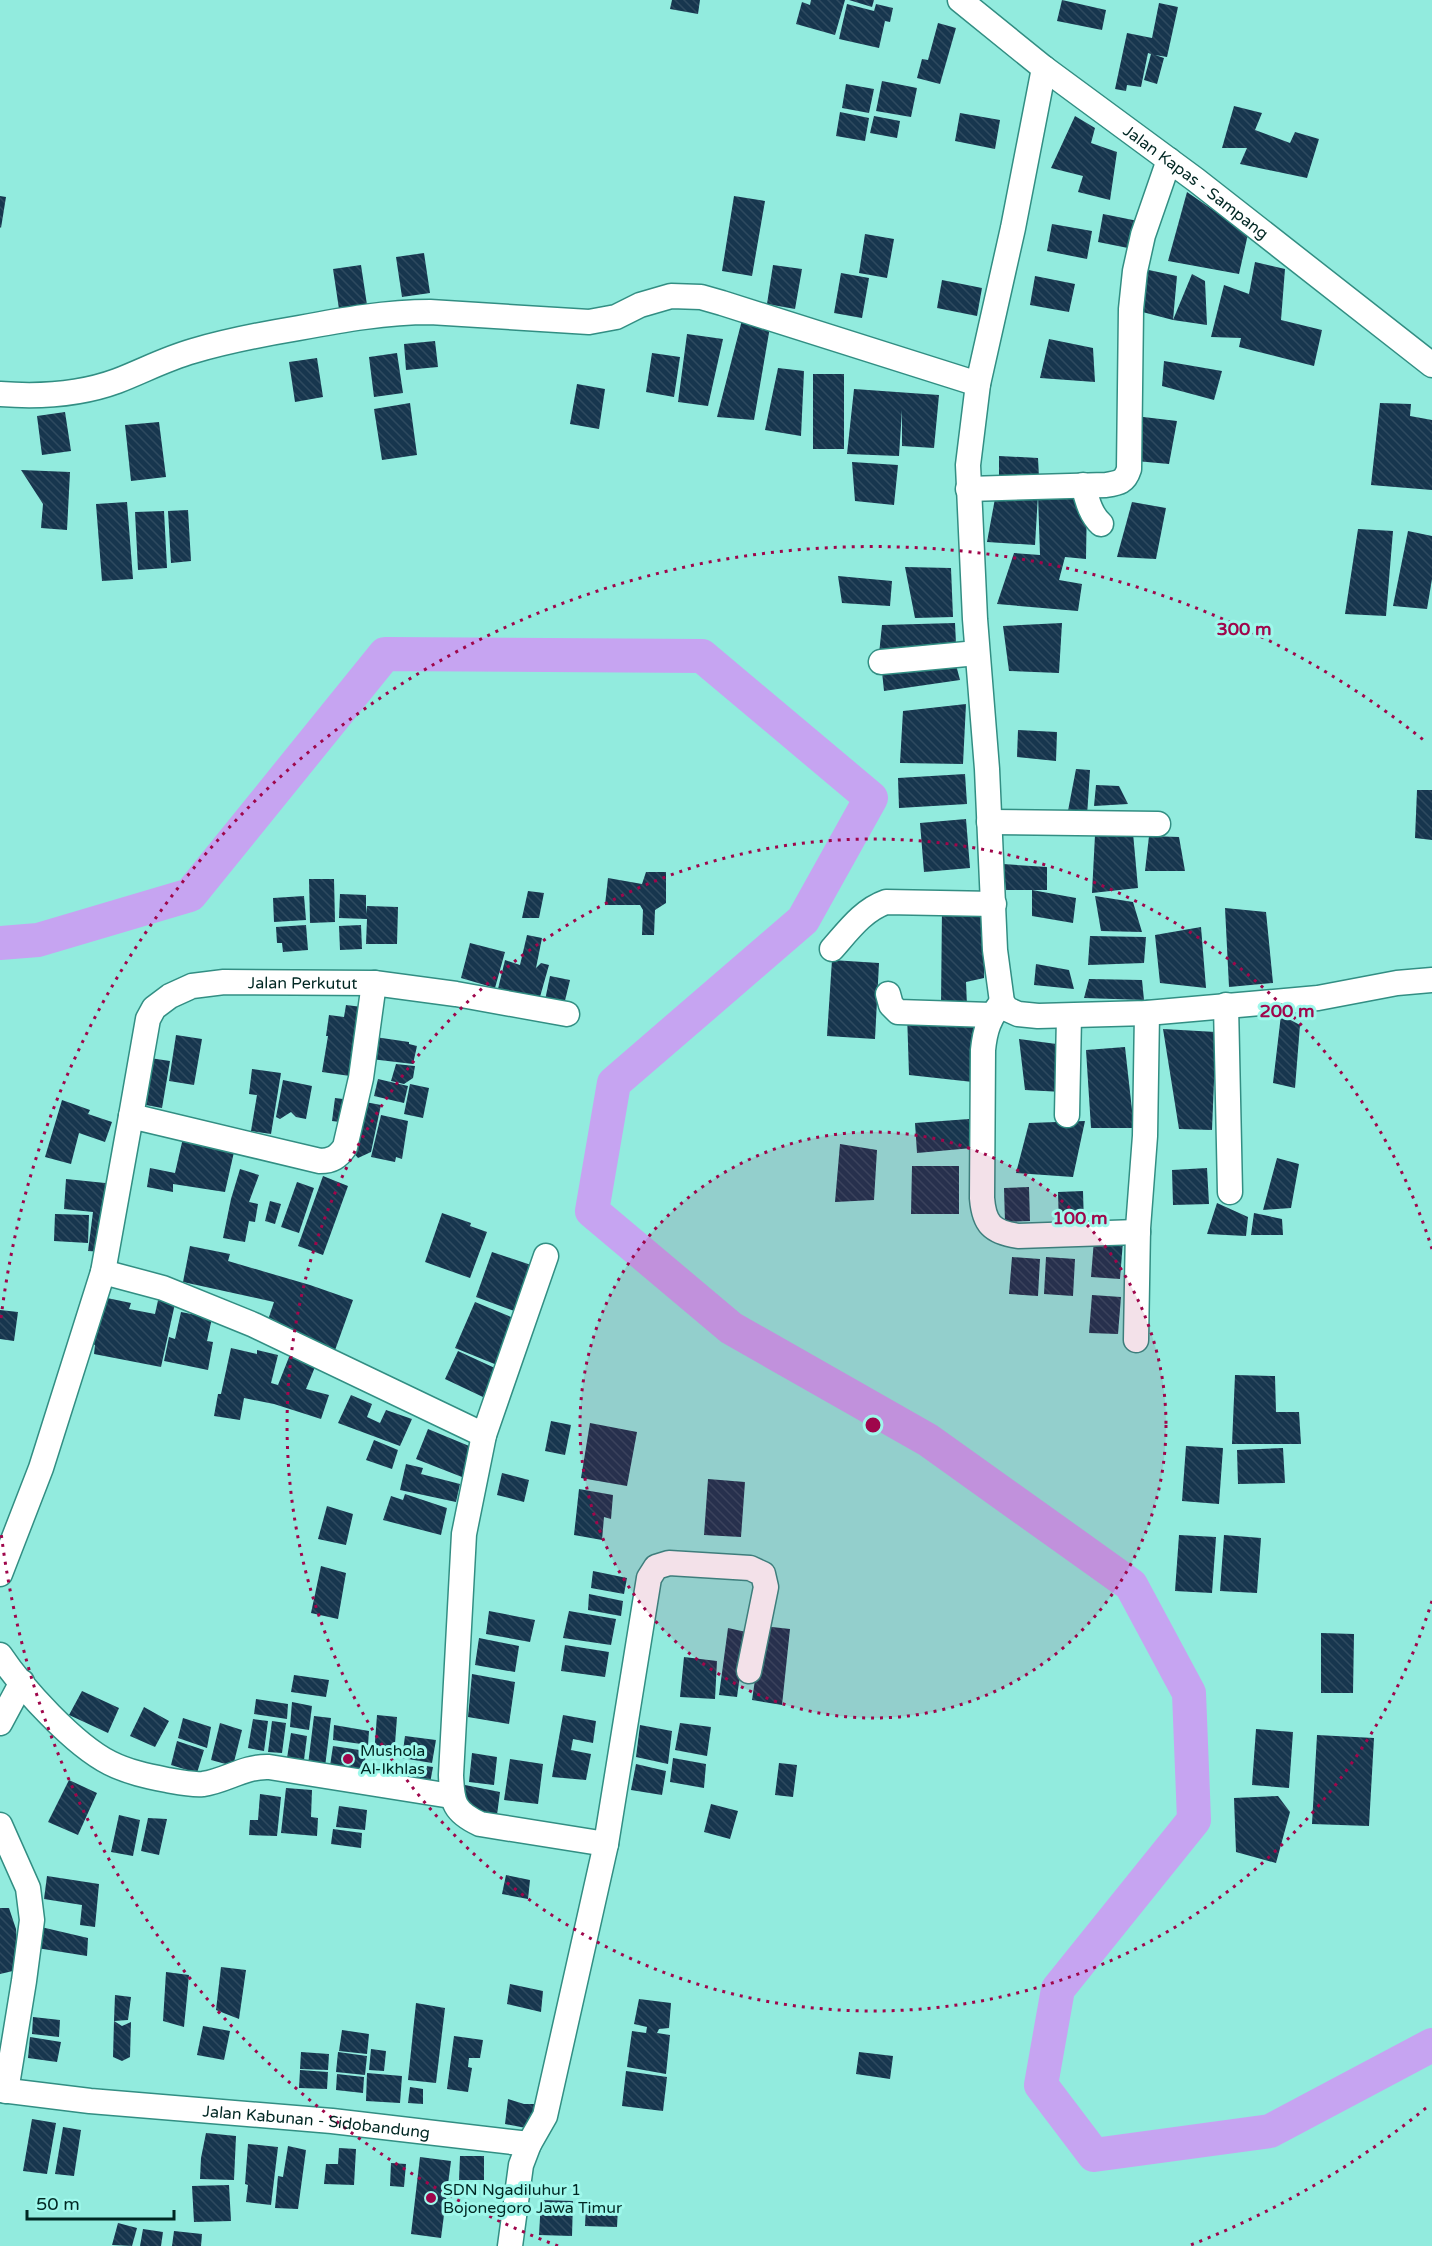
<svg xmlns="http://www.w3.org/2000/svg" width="1432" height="2246" font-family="'Varela Round',sans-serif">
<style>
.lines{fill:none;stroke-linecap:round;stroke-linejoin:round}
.river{stroke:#c6a4f1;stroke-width:34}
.building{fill:url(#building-back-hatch)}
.minor-casing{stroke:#328e83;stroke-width:27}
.minor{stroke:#fff;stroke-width:24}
.ring{fill:none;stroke:#9f064b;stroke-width:3;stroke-dasharray:3 6}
.poi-dot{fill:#9f064b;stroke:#9ff8eb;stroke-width:2}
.labels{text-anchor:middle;stroke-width:6;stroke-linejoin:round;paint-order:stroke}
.street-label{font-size:16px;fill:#002723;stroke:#9ff8eb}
.poi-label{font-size:16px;fill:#002723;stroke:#9ff8eb;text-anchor:start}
.centre{fill:#9f064b;stroke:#9ff8eb;stroke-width:3}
.ring-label{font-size:18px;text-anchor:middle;font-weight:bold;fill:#9f064b;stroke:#9ff8eb;stroke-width:6;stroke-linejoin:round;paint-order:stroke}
</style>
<defs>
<pattern id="building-back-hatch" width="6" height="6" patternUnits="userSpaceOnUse" patternTransform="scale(1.5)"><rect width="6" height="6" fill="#17364e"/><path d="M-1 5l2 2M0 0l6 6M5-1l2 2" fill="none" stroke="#2e4a5f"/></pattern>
</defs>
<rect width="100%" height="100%" fill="#92ebde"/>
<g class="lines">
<!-- river -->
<path class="river" d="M0,943L38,940L190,895L385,654L702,656L871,798L803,920L614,1083L592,1211L731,1328L928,1440L1131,1585L1189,1693L1194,1820L1058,1989L1041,2085L1094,2155L1270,2131L1432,2045"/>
</g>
<!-- building -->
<path class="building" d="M672,0H700L698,14L670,9Z
M811,0H845L835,35L796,24L802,2L810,5Z
M849,0H874L872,7Z
M1062,0L1106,10L1102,30L1057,21Z
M1159,3L1178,7L1167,57L1155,55L1164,58L1157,84L1144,80L1151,54L1148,53L1141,87L1127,85L1126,91L1115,89L1127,33L1152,38Z
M847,4L874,11L876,4L893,8L890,22L885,21L879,48L839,39Z
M938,23L956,28L940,84L917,78L922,59L928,60Z
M882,81L917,88L911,117L876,111Z
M846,84L874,89L869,113L842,108Z
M1234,106L1262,113L1255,130L1290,143L1295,132L1319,139L1307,178L1240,164L1247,148H1222Z
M840,112L869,118L865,141L836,136Z
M960,113L1000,120L995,149L955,141Z
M874,116L900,121L897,138L870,133Z
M1075,116L1095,128L1091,143L1117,152L1110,200L1078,192L1083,176L1051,168Z
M1187,192L1248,234L1239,274L1168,261Z
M0,196L6,197L1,228L0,227Z
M734,196L765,201L752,276L722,271Z
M1103,214L1143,222L1138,250L1098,242Z
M1052,224L1092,231L1087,259L1047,251Z
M865,234L894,239L887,278L859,273Z
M424,253L430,293L402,297L396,257Z
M1255,262L1285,269L1281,320L1322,330L1314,366L1239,347L1241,338L1211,337L1224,285L1249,294Z
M361,265L367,305L339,309L333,269Z
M773,265L802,269L795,309L767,304Z
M1144,269L1177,276L1173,320L1131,309Z
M841,273L869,278L862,318L834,313Z
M1192,274L1205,281L1207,325L1173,320Z
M1035,276L1075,284L1069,312L1030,305Z
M942,280L982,288L977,316L937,308Z
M742,320L770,327L754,420L717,417Z
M687,334L723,339L708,406L678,402Z
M1049,339L1093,348L1095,382L1040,378Z
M435,341L438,367L406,370L404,344Z
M397,353L403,393L374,397L369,357Z
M652,353L680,357L674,397L646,392Z
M317,358L323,397L295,402L289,362Z
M1164,361L1222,371L1214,400L1162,386Z
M778,368L804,371L801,436L765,430Z
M813,374H844V449H813Z
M577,384L605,389L599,429L570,424Z
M854,389L939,395L934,448L902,446V410L899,456L847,454Z
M410,403L417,455L382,460L374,409Z
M1380,403L1411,404L1410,416L1432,420V490L1371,485Z
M65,412L71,451L42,455L37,416Z
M1135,416L1177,421L1169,464L1136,461Z
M159,422L166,477L131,481L125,425Z
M999,456L1038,458L1039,477H999Z
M852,462L898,465L894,505L855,501Z
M21,470L70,472L67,530L41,528L43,504Z
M1038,491L1087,499L1086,559L1065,557L1059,580L1082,584L1078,611L997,604L1014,553L1040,555L1038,495L1035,545L987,542L996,493Z
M127,502L133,579L102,581L96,504Z
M1132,502L1166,508L1156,559L1117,557Z
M188,510L191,561L171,563L168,511Z
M164,511L167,568L138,570L135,512Z
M1358,529L1393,531L1386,616L1345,614Z
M1408,531L1432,536V579L1427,609L1393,606Z
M905,567L951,568L953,617L915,618Z
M838,576L892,581L890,606L842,603Z
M955,623L956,644L879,654L882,625Z
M1062,623L1059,673L1009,671L1003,626Z
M955,661L960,680L884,691L881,662Z
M966,704L963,764L900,763L903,711Z
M1018,730L1057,732L1056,761L1017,757Z
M1076,769L1090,770L1087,816H1067Z
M965,774L967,804L899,808L898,778Z
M1096,785L1119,786L1128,804L1094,806Z
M1417,790H1432V840L1415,838Z
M966,819L970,868L924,872L920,823Z
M1133,833L1138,888L1092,893L1095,835Z
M1149,836L1179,837L1185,871H1145Z
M1003,864L1047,867V890H1032L1076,898L1073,923L1032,916V890H1006Z
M646,872H666V903L655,910L654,935H642L643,910L640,905H605L608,878L642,884Z
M309,879H334L335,922L310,923Z
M528,891L544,893L539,918H522Z
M340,894L366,895V914L367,906L398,907L397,944H366L367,919L339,918Z
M304,896L306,920L274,922L273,898Z
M1095,896L1133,902L1142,932L1101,931Z
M942,907L976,910L986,919L984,978L966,982L967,1006H941Z
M1225,908L1266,912L1273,983L1229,987Z
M306,925L308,950L283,952L282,943H277L276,927Z
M361,925L362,949L340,950L339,926Z
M1201,927L1206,988L1160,983L1155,935Z
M527,935L542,938L536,968L541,963L549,965L538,1004L497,993L505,960L520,965Z
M1090,936L1146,937L1144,963L1088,965Z
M470,943L505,952L495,988L461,978Z
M832,960L879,963L875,1039L827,1036Z
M1036,964L1069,970L1074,989L1034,985Z
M550,976L570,980L563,1009L544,1005Z
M1089,979L1142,980L1144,1000L1084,998Z
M346,1005L362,1007L357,1077L322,1072L328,1036H326L329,1015L344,1017Z
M907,1013L982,1025V1083L909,1075Z
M1281,1015L1300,1025L1295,1088L1273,1083Z
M1163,1029L1216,1032L1212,1130L1179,1129Z
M176,1035L202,1039L194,1085L169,1081Z
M375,1037L409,1042V1044L417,1046L413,1064L371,1059Z
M1019,1039L1064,1045L1063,1092L1025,1090Z
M1125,1047L1134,1128H1091L1086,1050Z
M143,1057L170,1061L162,1108L135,1103Z
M396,1064L415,1066L413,1078L404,1084L391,1081Z
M252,1069L281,1073L271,1134L251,1131L257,1095L249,1094Z
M378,1079L408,1086L404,1103L374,1096Z
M283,1080L312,1086L306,1119L296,1117L291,1112L280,1119L276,1117Z
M410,1084L429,1088L423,1118L404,1114Z
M335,1098L351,1100L348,1123L332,1121Z
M62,1100L90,1110L88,1114L112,1122L105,1142L79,1133L71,1164L45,1157Z
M360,1101L381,1105L371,1152L358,1158L350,1149Z
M381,1115L408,1121L402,1159L396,1157L395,1162L371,1157Z
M969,1119L972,1148L917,1153L915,1123Z
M1085,1121L1073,1177L1016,1173L1029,1123Z
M183,1138L234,1152L225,1192L173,1184V1192L147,1187L150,1168L175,1173Z
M840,1144L877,1150L874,1200L835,1202Z
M1277,1158L1299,1164L1291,1208L1263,1210Z
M912,1166H959V1214H911Z
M1207,1168L1209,1204L1173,1205L1172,1170Z
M240,1169L259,1175L249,1202L258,1204L255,1222L249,1221L245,1242L223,1238L231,1199Z
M323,1176L348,1186L323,1255L298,1246Z
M66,1179L115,1184L103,1252L88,1251L93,1212L64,1209Z
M297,1182L314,1188L299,1233L281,1227Z
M1029,1187L1030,1221L1005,1222L1004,1188Z
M1083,1191L1084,1225L1059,1226L1058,1192Z
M270,1201L281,1204L275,1224L265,1221Z
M1217,1203L1248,1217L1246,1236L1207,1234Z
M442,1213L471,1223L470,1226L487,1232L470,1278L425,1262Z
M1254,1213L1282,1219L1283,1235H1251Z
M55,1214L89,1215L88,1243L54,1241Z
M1094,1240L1123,1241L1120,1279L1091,1277Z
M190,1246L230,1254L228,1261L310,1285L353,1300L334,1353L319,1349L321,1344L267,1323L274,1302L183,1282Z
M492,1252L534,1266L517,1312L476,1297Z
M1012,1257L1040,1259L1038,1296L1009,1294Z
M1046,1257L1075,1259L1073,1296L1044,1294Z
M1092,1295L1121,1297L1118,1334L1089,1333Z
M159,1296L176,1299L161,1367L94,1354L95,1345L89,1343L107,1298L131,1303L129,1309L155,1314Z
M475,1302L516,1319L497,1365L455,1348Z
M0,1310L18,1312L14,1341L0,1339Z
M181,1312L212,1318L207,1341L213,1342L208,1370L164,1361L169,1337L175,1339Z
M231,1348L257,1354V1350L278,1355L271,1383L278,1385L291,1352L317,1362L306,1389L329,1395L321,1419L274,1404L244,1398L240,1420L214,1416L218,1394H221Z
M458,1351L497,1369L483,1397L445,1379Z
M1235,1375L1275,1376L1276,1412H1299L1301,1444H1232Z
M351,1395L372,1404L367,1417L380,1423L386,1410L412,1419L400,1446L338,1423Z
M551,1421L571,1425L565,1455L545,1451Z
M590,1423L637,1432L627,1486L581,1478Z
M428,1429L474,1448L462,1477L416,1459Z
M374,1440L398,1450L392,1469L366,1460Z
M1186,1446L1223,1448L1219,1504L1182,1501Z
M1283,1448L1285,1483L1238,1484L1237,1450Z
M406,1464L423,1468L421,1474L460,1484L456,1502L400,1490Z
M502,1473L529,1480L524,1502L497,1495Z
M708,1479L745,1482L741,1537L704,1535Z
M579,1489L613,1495L611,1519L604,1517L602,1540L574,1535Z
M405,1494L447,1508L441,1535L383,1520L391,1496L403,1500Z
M327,1506L353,1514L346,1545L318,1539Z
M1179,1535L1216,1537L1212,1593L1175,1591Z
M1224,1535L1261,1538L1257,1593L1220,1591Z
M321,1566L346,1573L338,1619L311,1613Z
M593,1571L627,1578L624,1594L591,1588Z
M589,1594L623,1601L621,1616L588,1610Z
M489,1611L535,1620L530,1642L486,1634Z
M569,1611L616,1619L611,1645L563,1638Z
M763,1626L790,1629L782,1705L752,1700Z
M728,1628L746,1632L737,1697L719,1695Z
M1321,1633L1354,1634L1353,1693H1321Z
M479,1638L519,1646L515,1672L475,1665Z
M565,1645L609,1652L605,1677L561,1671Z
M684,1657L717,1661L715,1699L680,1697Z
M472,1674L515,1682L509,1724L468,1717Z
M294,1675L329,1680L326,1697L291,1692Z
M82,1691L119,1708L108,1733L69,1715Z
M256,1699L288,1704L287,1719L254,1714Z
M292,1702L312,1706L309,1730L290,1727Z
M144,1707L169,1721L155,1747L130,1736Z
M377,1715L397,1717L394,1757L374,1755Z
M563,1715L596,1721L593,1743L573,1739L571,1750L591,1754L586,1780L552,1777Z
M314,1716L331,1718L325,1767L308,1765Z
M183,1718L211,1727L207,1748L178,1738Z
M253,1719L268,1721L264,1751L248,1748Z
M272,1721L286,1723L282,1753L268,1752Z
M220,1723L242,1730L233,1766L211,1760Z
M680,1723L711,1727L707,1756L675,1750Z
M334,1725L369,1731L368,1745L333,1740Z
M640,1725L672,1731L668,1764L636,1757Z
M1256,1729L1293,1732L1289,1788L1252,1785Z
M291,1733L307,1736L304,1760L287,1758Z
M1317,1735L1374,1738L1369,1826L1312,1824Z
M405,1736L436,1740L432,1763L402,1758Z
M177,1741L204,1750L197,1773L171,1765Z
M333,1746L366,1751L364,1771L330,1766Z
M472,1753L497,1757L494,1785L469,1782Z
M673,1758L706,1764L704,1788L670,1782Z
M510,1759L543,1764L538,1804L504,1800Z
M406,1763L433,1767L430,1783L404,1779Z
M779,1763L797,1765L793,1797L775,1795Z
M636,1764L666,1771L662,1795L631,1790Z
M69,1780L97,1793L78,1835L48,1822Z
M465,1785L500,1792L497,1815L464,1808Z
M286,1788L312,1790L311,1817L318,1818L317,1836L281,1833Z
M260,1794L281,1797L277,1836L249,1835L250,1820H258Z
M1278,1796L1290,1812L1276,1863L1236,1852L1234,1798Z
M711,1804L738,1811L730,1839L704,1832Z
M339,1806L367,1810L365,1830L336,1827Z
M119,1815L140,1820L133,1856L111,1852Z
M148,1818L167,1819L159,1855L141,1851Z
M333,1829L362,1833L361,1848L331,1844Z
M506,1875L530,1880L528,1899L502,1894Z
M47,1876L99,1884L95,1927L80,1925L82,1905L44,1899Z
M0,1908H9L16,1929L17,1945L13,1971L0,1974Z
M41,1927L88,1938L87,1956L37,1948Z
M221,1967L246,1970L239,2019L216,2010Z
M166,1972L189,1975L184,2027L163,2021Z
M510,1984L543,1991L541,2012L507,2004Z
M115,1995L131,1997L128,2020L114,2021Z
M639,1999L671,2003L669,2028L659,2029L657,2033L670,2035L666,2074L627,2067L632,2031L646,2033L647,2027L634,2024Z
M416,2003L445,2008L436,2083L408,2080Z
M33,2017L60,2020L59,2037L32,2034Z
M114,2021L122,2026L131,2022L130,2057L122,2061L113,2057Z
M203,2026L230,2031L224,2060L197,2055Z
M342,2030L369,2034L367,2054L339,2051Z
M454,2036L483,2040L480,2058H469L468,2067L472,2068L468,2092L447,2089Z
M30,2037L61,2042L57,2062L28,2058Z
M371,2049L386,2051L384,2071L369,2070Z
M301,2052L329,2054L328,2070L300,2069Z
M338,2052L367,2056L365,2075L336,2072Z
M859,2052L893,2056L890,2079L856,2074Z
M300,2070L328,2072L327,2089L299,2088Z
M626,2071L667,2077L663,2111L622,2106Z
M367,2073L402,2076L400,2103L366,2101Z
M337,2074L364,2077L363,2093L336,2090Z
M410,2087L423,2089V2104L408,2103Z
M508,2099L524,2104H538L531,2129L505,2124Z
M32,2119L56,2123L47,2174L23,2171Z
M63,2127L81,2130L74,2176L55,2174Z
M206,2133L236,2136L234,2180L200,2179L201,2158Z
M248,2144L278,2147L271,2205L246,2202L248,2185L245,2184Z
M288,2146L306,2150L298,2209L275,2208L278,2176L283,2177Z
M339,2148L356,2149L354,2185L324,2184L326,2164H338Z
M460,2156H484V2180H459Z
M420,2157L451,2161L441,2238L411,2234Z
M391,2163L406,2164L404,2187L390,2186Z
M229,2185L231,2221L194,2222L192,2186Z
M541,2200L573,2201L572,2236L539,2235Z
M586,2206L618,2207L617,2227L585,2226Z
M118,2223L137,2228L132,2246L112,2245Z
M143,2229L163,2232L161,2246H140Z
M174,2231L202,2234L201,2246H172Z"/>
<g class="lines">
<defs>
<g id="minor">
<path id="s1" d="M960,0L1044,68L1196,180L1432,365"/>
<path d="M1044,68L1013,228L978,384L968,465L975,619L987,769L995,950L1002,1002L1007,1009L1018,1014L1038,1016L1147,1013L1318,998L1397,983L1432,980"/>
<path d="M0,394C39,397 79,395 117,381C143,371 165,359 193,351C227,341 263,334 299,328C342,320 386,312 430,312L589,322L616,317L640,305L671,296L701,297L722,303L978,384"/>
<path d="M1083,485C1087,499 1090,514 1101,524"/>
<path d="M968,489L1106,485C1119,483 1125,482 1129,469L1131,309L1135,271L1143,235L1169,160"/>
<path d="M881,662L977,653"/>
<path d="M989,822L1158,824"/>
<path d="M832,949C848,931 863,910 886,902L994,904"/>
<path d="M888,994L891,1005L898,1012L991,1015"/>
<path d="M1002,1002C989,1018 985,1030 983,1050L982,1198C984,1224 992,1232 1018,1236L1138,1232"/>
<path d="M1226,1005L1230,1192"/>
<path d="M1067,1115L1069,1016"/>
<path id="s2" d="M131,1116L148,1019L154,1008L170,996L192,986L224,982L374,983L456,994L567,1014"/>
<path d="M103,1272L131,1116L320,1161C332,1161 338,1157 345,1147L361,1078L374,983"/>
<path d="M1136,1340L1138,1228L1145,1136L1147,1013"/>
<path d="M0,1574L41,1468L103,1272L163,1288L254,1325L484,1435"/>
<path d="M0,1655C22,1688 74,1745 110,1763C128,1772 147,1776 167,1780C178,1782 191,1785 203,1784C226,1781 244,1766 269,1767L451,1796"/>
<path d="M0,1723L22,1682"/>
<path d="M0,1825L28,1888L32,1920L24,1981L6,2091"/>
<path d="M606,1844L649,1578L656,1567L669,1563L750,1568L763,1574L766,1587L749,1671"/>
<path id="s3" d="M0,2090L90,2101L332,2121L529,2144"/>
<path d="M510,2246L521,2165L529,2144L545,2116L606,1844L480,1824C454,1812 452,1803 451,1775L464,1534L484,1435L546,1256"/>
</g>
</defs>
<!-- minor casing -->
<use href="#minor" class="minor-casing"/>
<!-- minor -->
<use href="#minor" class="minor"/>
</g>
<!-- distance rings -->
<circle cx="873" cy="1425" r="293" fill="#9f064b" fill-opacity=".12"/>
<g class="ring">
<circle cx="873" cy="1425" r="293"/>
<path d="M1432 1601A586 586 0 1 1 1432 1249"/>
<path d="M1426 2108A879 879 0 0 1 1188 2246M558 2246A879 879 0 0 1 1 1532M1 1318A879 879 0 0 1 1426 742"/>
</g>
<!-- markers -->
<g class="poi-dot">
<circle cx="348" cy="1759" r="6"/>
<circle cx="431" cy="2198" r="6"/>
</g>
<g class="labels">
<!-- street labels -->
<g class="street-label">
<text dy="6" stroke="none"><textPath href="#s1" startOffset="298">Jalan Kapas - Sampang</textPath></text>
<text dy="6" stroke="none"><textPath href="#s2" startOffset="266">Jalan Perkutut</textPath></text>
<text dy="6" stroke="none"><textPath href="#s3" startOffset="318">Jalan Kabunan - Sidobandung</textPath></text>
</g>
<!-- poi labels -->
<g class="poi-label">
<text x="360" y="1756">Mushola<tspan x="360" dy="18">Al-Ikhlas</tspan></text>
<text x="443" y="2195">SDN Ngadiluhur 1<tspan x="443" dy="18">Bojonegoro Jawa Timur</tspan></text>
</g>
</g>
<circle cx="873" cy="1425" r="9" class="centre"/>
<g class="ring-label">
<text x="1244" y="635">300 m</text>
<text x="1287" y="1017">200 m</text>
<text x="1080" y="1224">100 m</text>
</g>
<!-- scale -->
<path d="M27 2210v9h147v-9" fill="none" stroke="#002723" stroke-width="3"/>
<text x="36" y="2210" font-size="18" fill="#002723" stroke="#9ff8eb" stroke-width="4.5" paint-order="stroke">50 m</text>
</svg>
